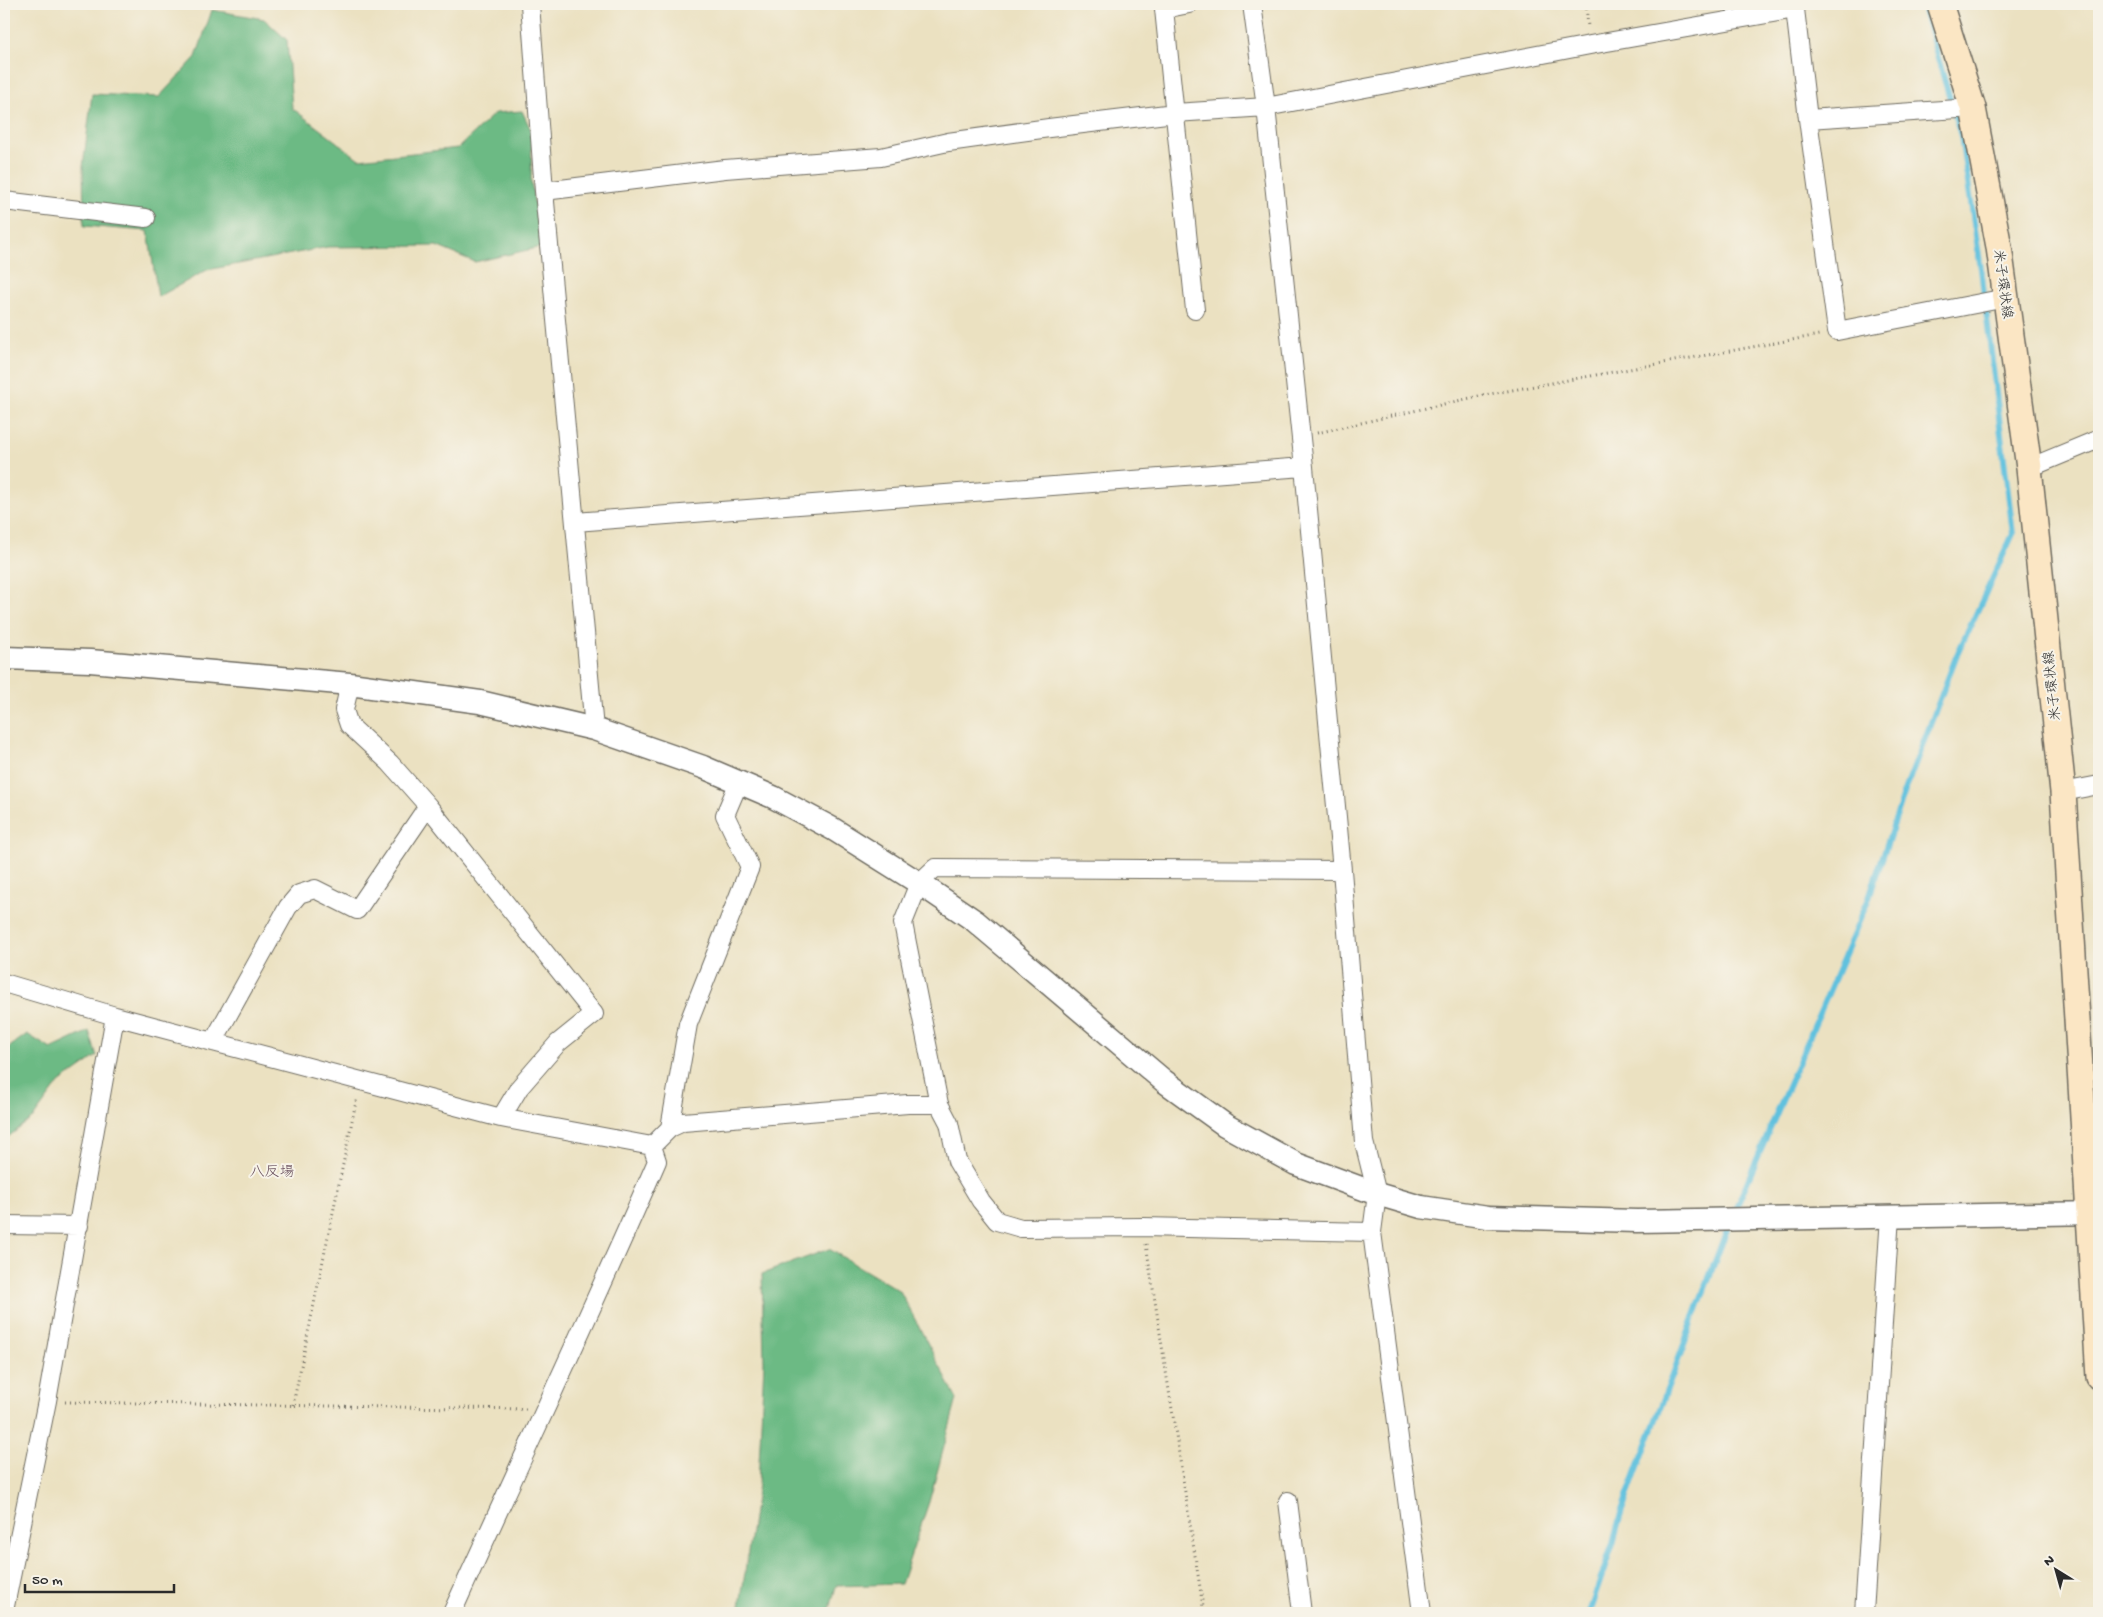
<svg xmlns="http://www.w3.org/2000/svg" width="2103" height="1617" font-family="'Gochi Hand','Klee One',sans-serif">
<style>
.forest{fill:#6cba84;stroke:#4c7258}
.lines{fill:none;stroke-linecap:round;stroke-linejoin:round}
.stream{stroke:#60c1de;stroke-width:6}
.minor-casing{stroke:#6e6b60;stroke-width:20}
.tertiary-casing{stroke:#6e6b60;stroke-width:25}
.secondary-casing{stroke:#6e6b60;stroke-width:28}
.path{stroke:#6e6b60;stroke-width:3;stroke-dasharray:1 4;stroke-linecap:butt}
.minor{stroke:#fff;stroke-width:18}
.tertiary{stroke:#fff;stroke-width:22}
.secondary{stroke:#fbe6c4;stroke-width:25}
.labels{text-anchor:middle;stroke-width:4;stroke-linejoin:round;paint-order:stroke}
.street-label{font-size:14px;fill:#2b2b2b;stroke:#f7f3e8}
.neighbourhood-label{font-size:15px;fill:#674e5c;stroke:#f7f3e8}
</style>
<rect width="100%" height="100%" fill="#f7f3e8"/>
<filter id="ink" filterUnits="userSpaceOnUse"><feTurbulence type="fractalNoise" baseFrequency=".02" numOctaves="2"/><feDisplacementMap in="SourceGraphic" scale="10" xChannelSelector="R" yChannelSelector="G"/><feConvolveMatrix kernelMatrix="1 2 1 2 8 2 1 2 1" color-interpolation-filters="sRGB"/></filter>
<filter id="wash" filterUnits="userSpaceOnUse"><feTurbulence type="fractalNoise" baseFrequency=".0096" numOctaves="4" result="noise"/><feDisplacementMap in="SourceGraphic" scale="20" xChannelSelector="R" yChannelSelector="G"/><feGaussianBlur stdDeviation="1.12" result="paint"/><feColorMatrix in="noise" values="0 0 0 0 0 0 0 0 0 0 0 0 0 0 0 0 0 1.4 0 .05"/><feComposite in="paint" operator="in"/></filter>
<g filter="url(#wash)">
<rect width="100%" height="100%" fill="#ebe1c1"/>
<!-- forest -->
<path class="forest" d="M212,10L264,19L287,40L292,108L359,159L458,148L495,113L522,111L532,132L531,181L541,247L475,262L436,246L328,247L207,270L158,297L148,231L84,226L83,167L92,94L159,97L196,57Z
M89,1031L97,1056L59,1083L34,1117L4,1140V1051L27,1034L51,1049Z
M829,1249L900,1291L957,1399L929,1502L901,1584L836,1586L829,1613H739L758,1484L764,1362L762,1274Z"/>
<g class="lines">
<!-- stream -->
<path class="stream" d="M1733,1215L1867,903L1906,788L1956,657L2013,534L1981,269L1961,136L1922,4
M1589,1613L1613,1544L1621,1513L1729,1224"/>
</g>
</g>
<g filter="url(#ink)">
<g class="lines">
<defs>
<path id="minor" d="M530,4L544,191
M1189,4L1164,9L1195,310
M1252,4L1266,107L1304,467L1342,870L1364,1142L1377,1194L1372,1232L1422,1613
M1808,119L1837,331L2006,298
M4,201L146,218
M2029,468L2099,439
M575,522L1304,467
M350,684L344,710L349,725L390,763L428,806L594,1014L558,1043L519,1088L501,1118
M594,729L544,191L725,169L881,157L948,142L1049,128L1175,113L1266,107L1590,45L1795,9L1808,119L1973,108
M2063,792L2099,785
M4,983L115,1016L501,1118L652,1146
M213,1042L288,907L299,894L315,889L357,910L428,806
M939,1104L903,923L919,883L935,868L1342,870
M670,1128L688,1024L750,867L725,815L739,782
M652,1146L670,1128L683,1122L908,1104H939L949,1123L957,1161L981,1201L997,1221L1021,1228L1143,1227L1372,1232
M4,1225L79,1226
M1288,1501L1302,1613
M4,1611L47,1401L115,1016
M452,1613C520,1462 591,1313 657,1161L652,1146
M1864,1613L1890,1216"/>
<path id="tertiary" d="M4,658L90,661L350,684L480,702L594,729L703,767L773,797L833,829L919,883L975,921L1164,1081L1225,1125L1296,1164L1377,1194L1421,1207L1488,1217L1637,1221L2099,1213"/>
<path id="secondary" d="M1940,4L1973,108L1999,247L2029,468L2063,792L2099,1377"/>
</defs>
<!-- minor casing -->
<use href="#minor" class="minor-casing"/>
<!-- tertiary casing -->
<use href="#tertiary" class="tertiary-casing"/>
<!-- secondary casing -->
<use href="#secondary" class="secondary-casing"/>
<!-- path -->
<path class="path" d="M1586,4L1588,27
M1317,433L1479,396L1819,335
M1146,1244L1204,1613
M65,1402L527,1409
M293,1405L357,1097"/>
<!-- minor -->
<use href="#minor" class="minor"/>
<!-- tertiary -->
<use href="#tertiary" class="tertiary"/>
<!-- secondary -->
<use href="#secondary" class="secondary"/>
</g>
</g>
<g class="labels">
<!-- street labels -->
<g class="street-label">
<text transform="translate(2004 284) rotate(82)" y="5">米子環状線</text>
<text transform="translate(2051 686) rotate(-96)" y="5">米子環状線</text>
</g>
<!-- neighbourhood labels -->
<g class="neighbourhood-label">
<text x="272" y="1176">八反場</text>
</g>
</g>
<!-- margin -->
<rect width="2103" height="1617" fill="none" stroke="#f7f3e8" stroke-width="20"/>
<!-- north arrow -->
<g transform="translate(2056 1570) rotate(323)" stroke="#f7f3e8" stroke-width="4" paint-order="stroke">
<path d="M0-4L9 19L0 12L-9 19Z" fill="#2b2b2b"/>
<text y="-8" font-size="14" font-weight="bold" text-anchor="middle" fill="#2b2b2b">N</text>
</g>
<!-- scale -->
<path d="M25 1584v8h149v-8" fill="none" stroke="#2b2b2b" stroke-width="2.5"/>
<text x="32" y="1584" font-size="15" fill="#2b2b2b" stroke="#f7f3e8" stroke-width="4" paint-order="stroke">50 m</text>
</svg>
